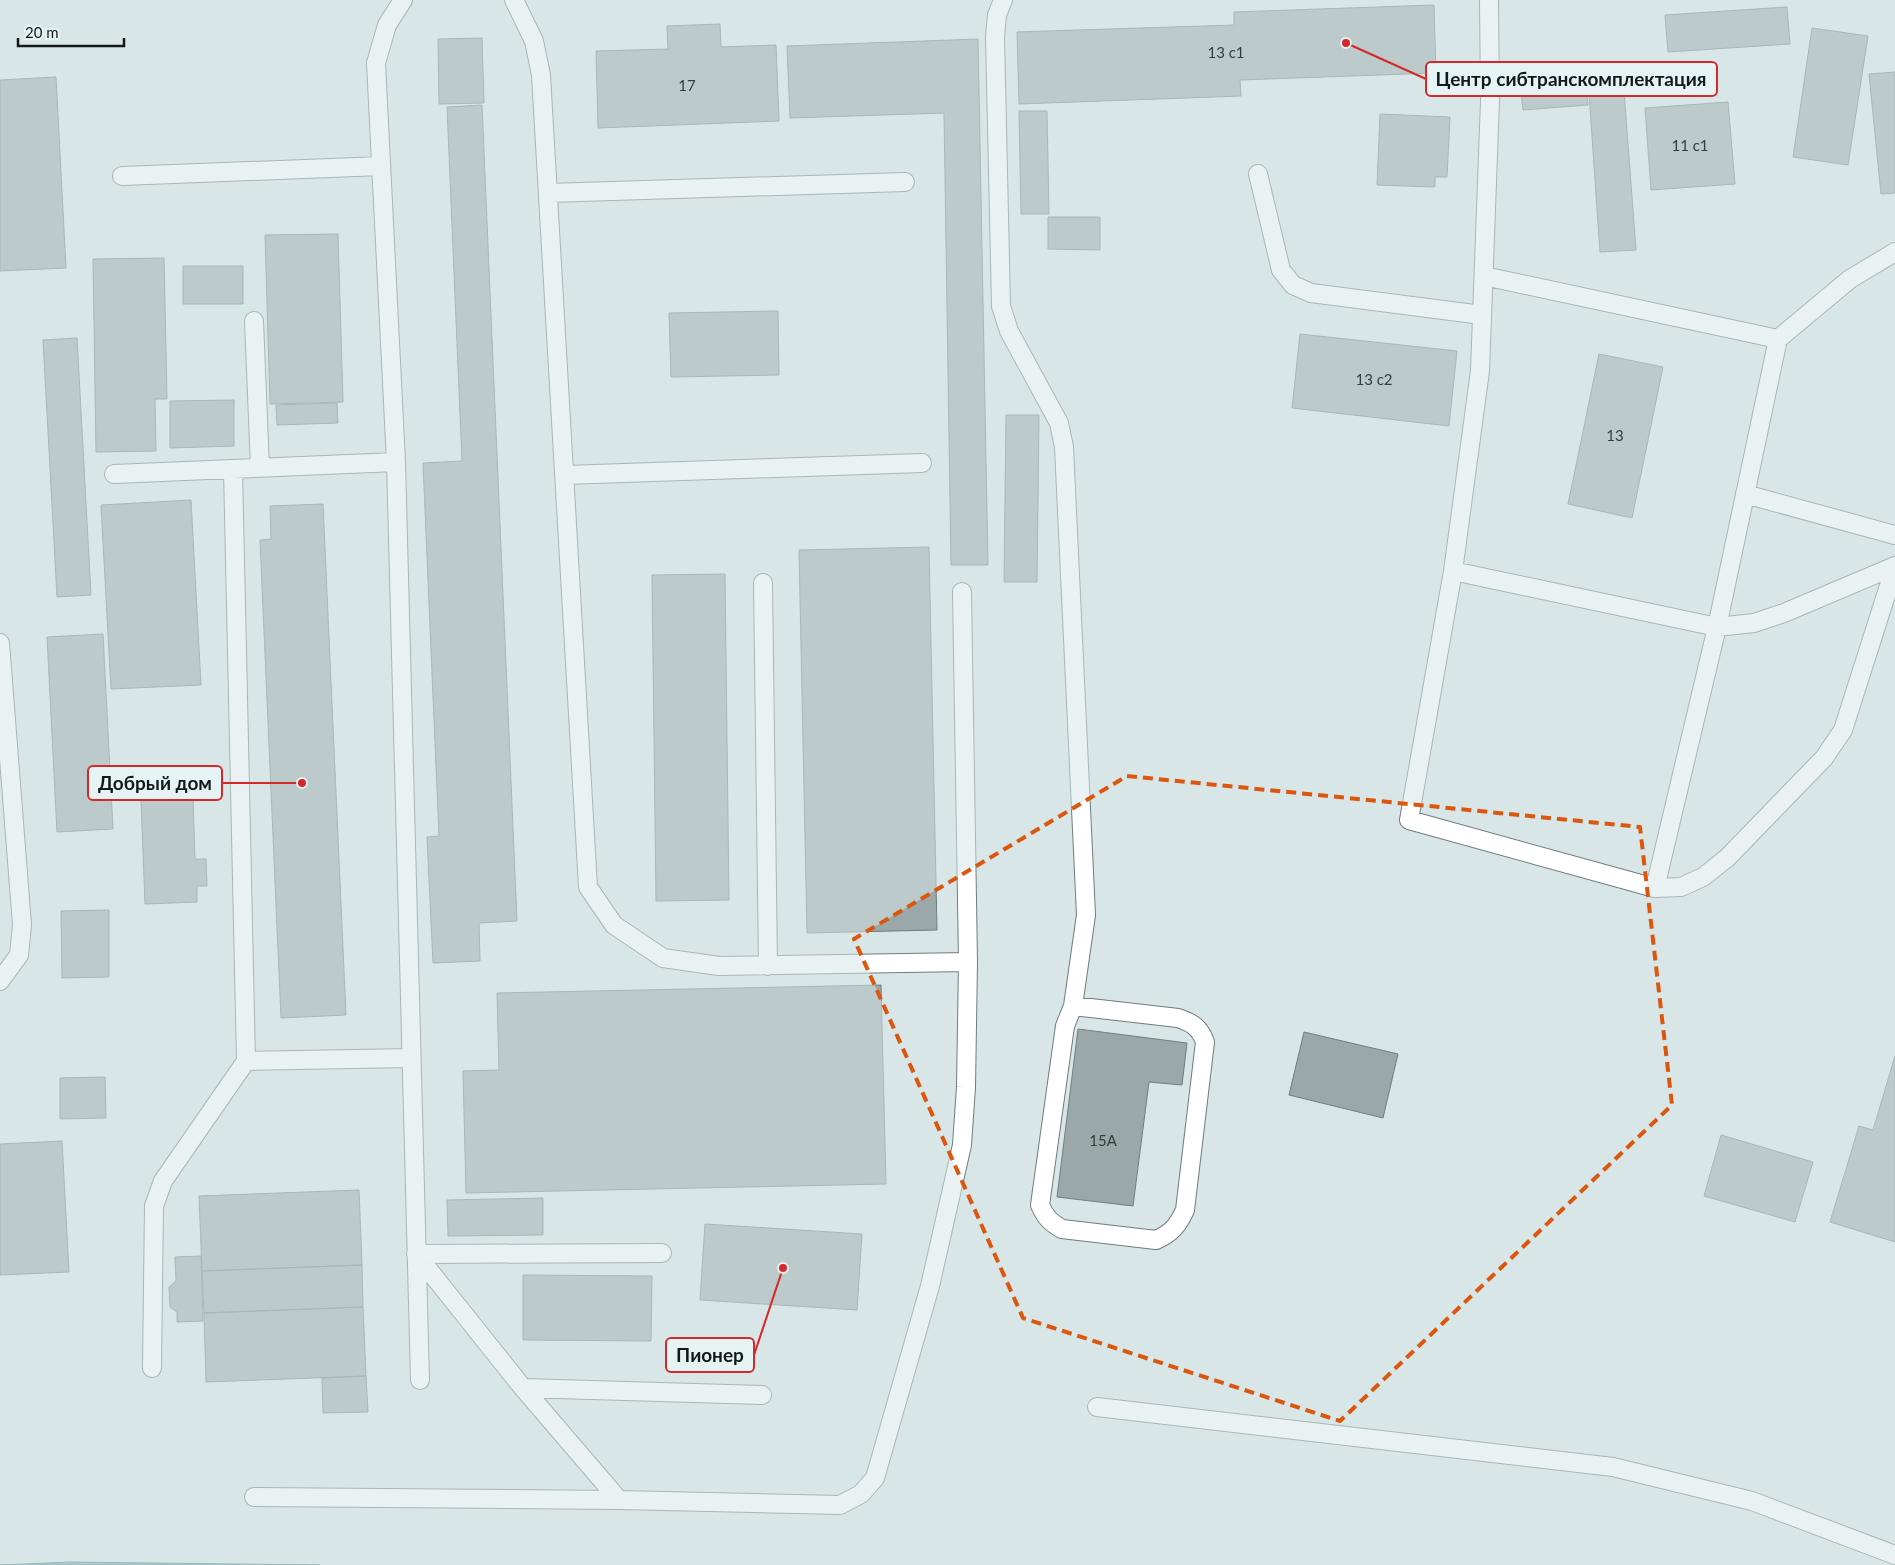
<svg xmlns="http://www.w3.org/2000/svg" width="1895" height="1565" font-family="Lato,sans-serif">
<style>
.water{fill:#6aabaf;stroke:#507f82}
.building{fill:#9aa8a9;stroke:#717e7e}
.lines{fill:none;stroke-linecap:round;stroke-linejoin:round}
.service-casing{stroke:#707d7e;stroke-width:20}
.service{stroke:#fff;stroke-width:18}
.marked{fill:none;stroke:#dd560d;stroke-width:4;stroke-dasharray:10 6;stroke-linejoin:round}
.labels{text-anchor:middle;stroke-width:4;stroke-linejoin:round;paint-order:stroke}
.number-label{font-size:15px;fill:#353c3c}
.leader{fill:none;stroke:#d62828;stroke-width:2}
.callout-dot{fill:#d62828;stroke:#e5f3f4;stroke-width:2}
.callout{fill:#e5f3f4;stroke:#d62828;stroke-width:2}
.callout-label{font-size:19px;text-anchor:middle;font-weight:bold;fill:#131818}
</style>
<rect width="100%" height="100%" fill="#d8e6e7"/>
<!-- water -->
<path class="water" d="M70,1562L320,1565H0Z"/>
<!-- building -->
<path class="building" d="M1434,5L1436,73L1240,80L1241,96L1019,104L1017,32L1234,25V12Z
M1787,7L1790,44L1668,52L1665,15Z
M720,24L721,47L776,45L779,121L598,128L596,51L668,49L667,26Z
M1812,28L1868,36L1848,165L1793,157Z
M482,38L484,103L439,104L438,39Z
M978,39L988,565H951L944,113L790,118L787,46Z
M1895,72V193L1881,194L1869,74Z
M56,77L66,268L0,271V80Z
M1586,87L1588,105L1523,110L1521,92Z
M1624,91L1636,250L1600,252L1589,93Z
M1728,102L1735,184L1651,190L1645,108Z
M482,105L517,921L479,923L480,961L433,963L427,837L439,836L423,463L462,461L447,107Z
M1019,111H1047L1049,214H1021Z
M1380,114L1450,117L1447,177H1435V187L1377,185Z
M1048,217H1100V250L1048,249Z
M338,234L343,402L270,404L265,235Z
M164,258L167,399H155L156,451L96,452L93,259Z
M183,266H243V304H183Z
M778,311L779,375L671,377L669,313Z
M1300,334L1457,351L1449,426L1292,408Z
M77,338L91,595L57,597L43,340Z
M1599,354L1663,367L1632,518L1568,504Z
M234,400V446L170,448V401Z
M337,403L338,423L277,425L276,405Z
M1006,415H1039L1037,582H1004Z
M191,500L201,685L111,689L101,505Z
M323,504L346,1015L281,1018L260,540L271,539L270,506Z
M929,547L937,930L807,933L799,550Z
M725,574L729,900L656,901L652,575Z
M103,634L113,829L57,832L47,637Z
M193,798L195,859H206L207,886H197V902L145,904L141,800Z
M109,910V977L62,978L61,911Z
M881,985L886,1184L466,1193L463,1071L499,1070L497,993Z
M1078,1029L1187,1043L1182,1085L1149,1082L1133,1206L1057,1197Z
M1304,1032L1398,1054L1383,1118L1289,1095Z
M1895,1056V1242L1830,1222L1859,1126L1873,1130Z
M105,1077L106,1118L60,1119V1078Z
M1721,1135L1813,1162L1795,1222L1704,1196Z
M62,1141L69,1272L0,1275V1144Z
M359,1190L362,1265L202,1271L199,1196Z
M543,1198V1235L448,1236L447,1200Z
M705,1224L862,1234L857,1310L700,1300Z
M201,1256L203,1321L177,1322V1312L170,1307L169,1287L176,1281L175,1257Z
M362,1265L363,1307L204,1313L202,1271Z
M523,1275L652,1276L651,1341L523,1340Z
M363,1307L366,1376L206,1382L204,1313Z
M366,1376L368,1412L323,1413L322,1378Z"/>
<g class="lines">
<defs>
<path id="service" d="M403,0L387,25L376,63L396,462L420,1380
M514,0L534,41L541,75L588,887L614,925L663,958L719,966L968,962
M1003,0L997,15L995,37L1001,306L1009,331L1059,423L1064,447L1086,915L1073,1006L1065,1026L1040,1205C1045,1217 1051,1223 1062,1229L1156,1240C1172,1233 1178,1225 1185,1210L1205,1042C1200,1028 1193,1023 1178,1018L1073,1006
M1489,0L1490,101L1480,371L1453,571L1717,627L1754,623L1784,613L1895,566
M1258,174L1281,270L1293,285L1311,293L1482,315
M122,176L381,166
M549,193L905,182
M1484,276L1778,339L1717,627L1655,888
M254,321L260,468
M1778,339L1850,279L1895,252
M233,469L246,1061L411,1058
M114,474L396,462
M565,475L922,463
M1745,494L1895,535
M1453,571L1409,820L1655,888L1681,887L1703,877L1727,858L1824,758L1843,730L1895,567
M763,583L768,966
M0,643L22,925L19,955L0,981
M416,1254L523,1388L762,1395
M416,1254L662,1253
M152,1368L154,1206L163,1181L246,1061
M523,1388L619,1500L840,1505L861,1494L875,1478L930,1286L962,1145L966,1087L968,962L962,592
M1097,1407L1613,1467L1752,1501L1895,1555
M254,1497L619,1500"/>
</defs>
<!-- service casing -->
<use href="#service" class="service-casing"/>
<!-- service -->
<use href="#service" class="service"/>
</g>
<!-- marked area -->
<path d="M0 0H1895V1565H0ZM1127,776L1640,827L1672,1105L1340,1421L1023,1318L854,939Z" fill="#d8e6e7" fill-opacity=".55" fill-rule="evenodd"/>
<path class="marked" d="M1127,776L1640,827L1672,1105L1340,1421L1023,1318L854,939Z"/>
<g class="labels">
<!-- number labels -->
<g class="number-label">
<text x="1226" y="58">13 с1</text>
<text x="687" y="91">17</text>
<text x="1690" y="151">11 с1</text>
<text x="1374" y="385">13 с2</text>
<text x="1615" y="441">13</text>
<text x="1103" y="1146">15А</text>
</g>
</g>
<!-- callouts -->
<path class="leader" d="M1346 43L1426 79M302 783L222 783M783 1268L754 1355"/>
<g class="callout-dot">
<circle cx="1346" cy="43" r="5"/>
<circle cx="302" cy="783" r="5"/>
<circle cx="783" cy="1268" r="5"/>
</g>
<g class="callout">
<rect x="1426" y="62" width="291" height="34" rx="5"/>
<rect x="88" y="766" width="134" height="34" rx="5"/>
<rect x="666" y="1338" width="88" height="34" rx="5"/>
</g>
<g class="callout-label">
<text x="1571" y="86">Центр сибтранскомплектация</text>
<text x="155" y="790">Добрый дом</text>
<text x="710" y="1362">Пионер</text>
</g>
<!-- scale -->
<path d="M18 38v8h106v-8" fill="none" stroke="#131818" stroke-width="2.5"/>
<text x="25" y="38" font-size="15" fill="#131818" stroke="#e5f3f4" stroke-width="4" paint-order="stroke">20 m</text>
</svg>
